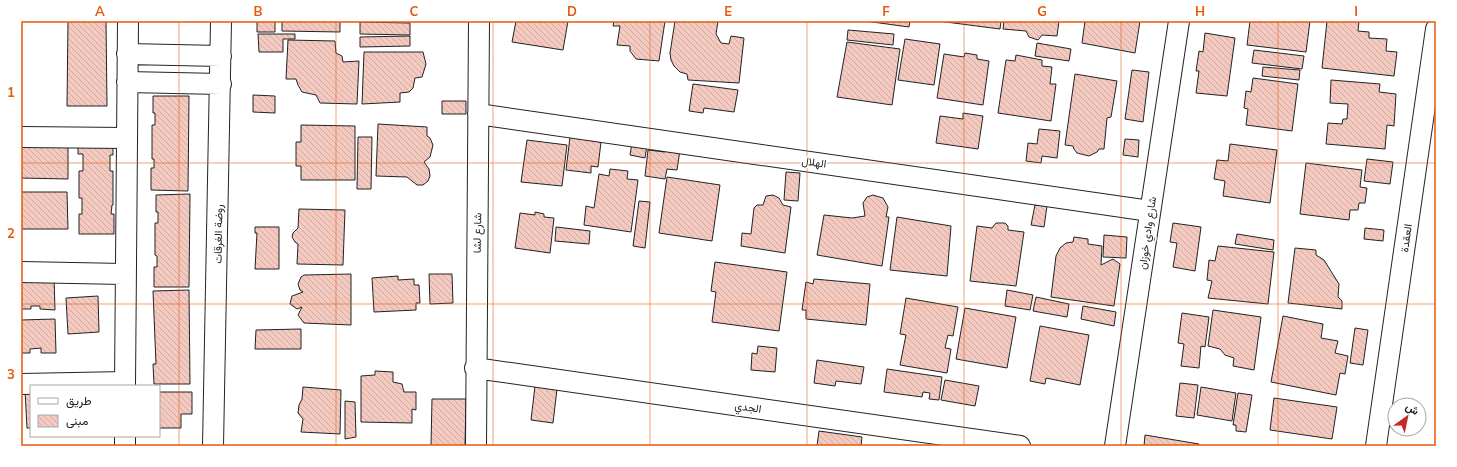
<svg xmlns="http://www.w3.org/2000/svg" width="1457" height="467" font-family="Mulish,Vazirmatn,sans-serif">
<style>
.building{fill:url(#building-back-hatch);stroke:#222}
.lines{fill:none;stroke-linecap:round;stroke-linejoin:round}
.minor-casing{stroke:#222;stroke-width:22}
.minor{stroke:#fff;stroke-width:20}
.grid{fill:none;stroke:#e8590c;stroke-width:1;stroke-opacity:0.55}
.labels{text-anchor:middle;stroke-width:3;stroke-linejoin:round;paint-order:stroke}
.street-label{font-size:11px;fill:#222;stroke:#fff}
.neatline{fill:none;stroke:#e8590c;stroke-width:1.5}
.grid-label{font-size:13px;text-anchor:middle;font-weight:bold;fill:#e8590c}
</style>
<defs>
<pattern id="building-back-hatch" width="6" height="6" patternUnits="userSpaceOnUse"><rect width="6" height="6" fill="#f3c9c0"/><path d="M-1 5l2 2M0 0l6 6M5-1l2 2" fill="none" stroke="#d0aca5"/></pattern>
</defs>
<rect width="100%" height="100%" fill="#fff"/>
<!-- building -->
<path class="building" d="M68,21H106L107,106H67Z
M257,21H275V32H257Z
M282,21H340V32L282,31Z
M516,21H568L563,50L512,42Z
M614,21H665L659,61L636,59L630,51V46L617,45L620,26H613Z
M675,21H718L716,34L721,43L729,44L731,36L744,38L739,83L688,80L687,74L680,72L674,66L671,60L670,53Z
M865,21H910L909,27Z
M938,21H1001L1000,29Z
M1004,21H1059L1057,36L1042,35L1038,40L1029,37L1026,31L1003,29Z
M1085,21H1140L1135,53L1082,43Z
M1248,21H1310L1306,52L1247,45L1250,21Z
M1327,21H1359L1358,31L1369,32V38L1387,39L1386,51L1397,52L1394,76L1322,68Z
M360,22L410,23V35L360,34Z
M848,30L894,34L893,45L847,40Z
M1205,33L1235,38L1227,96L1196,93L1199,71H1196L1199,51L1203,52Z
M258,34H295V39H283V52H259Z
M410,36V46L360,47V37Z
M905,39L940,44L934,85L898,80Z
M288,40L335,41L336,53L342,56L343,62L359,61L357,104L320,103L316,95L302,92L298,85L296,79H286Z
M847,42L900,49L892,105L837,97Z
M1037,43L1071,49L1069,61L1035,56Z
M1254,50L1304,56L1302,69L1252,63Z
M364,52H423L426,64L422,77L415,78L413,88L409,92L400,93V102L362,104Z
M965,53L977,55V59L989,61L983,105L937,98L944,54L964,57Z
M1016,55L1042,60V66L1052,67L1050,84H1056L1051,121L998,113L1006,60L1015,61Z
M1263,67L1300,70L1299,80L1262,76Z
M1132,70L1149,72L1143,122L1125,119Z
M1075,74L1117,81L1111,117L1107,118L1104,149H1099L1097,152L1089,156L1077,153L1074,149L1073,146L1065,145Z
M1253,78L1298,84L1292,131L1246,125L1248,109L1244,108L1246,91L1251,92Z
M1331,80L1380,84L1379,92L1396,94L1394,126L1387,125L1385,149L1326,144L1328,123L1342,124L1343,119H1347L1348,104L1330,103Z
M693,84L738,90L734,112L704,108L703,113L689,111Z
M253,95L275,96V113L253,112Z
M153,96H189L188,191L151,190V168H154V159H152V125H155V113H153Z
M442,101H466V114H442Z
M963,113L983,116L978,149L936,143L940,116L963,119Z
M378,124L427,127V136L430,138L433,145L430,157L424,162L429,169L430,176L428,181L423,185H417L407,177L376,176Z
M301,125L355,126V180H301V166H296V142H301Z
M1039,129L1060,131L1057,158L1042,156L1041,163L1026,161L1028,143L1037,144Z
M358,137H372L371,189H357Z
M570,137L601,142L598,167L591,166V173L566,170Z
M1125,139L1139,140L1138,157L1123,155Z
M527,140L567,145L562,186L521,182Z
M78,141H113V155H110V171H113V205H112L111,214H114V234H79V214H82V198H79V171H83V154H78Z
M21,143L68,144V179L21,178Z
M632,143L647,145L645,158L630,155Z
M1230,144L1277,150L1270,203L1223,196L1225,181L1214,179L1217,160L1228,161Z
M665,148L680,150L677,170L667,169L665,179L645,176L648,150L665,152Z
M1367,159L1393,162L1390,184L1364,181Z
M1306,163L1362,170L1360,187L1367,188L1365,203H1359L1358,210H1350L1349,220L1300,214Z
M610,169L628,171L627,179L638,180L631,232L584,225L586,206L594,208L599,174L609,176Z
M786,172L800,173L798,201L784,200Z
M667,177L720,185L712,241L659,233Z
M21,192H67L68,229H21Z
M190,194L189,287H154V267H157V256L155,255V223H158V212H156V195Z
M773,195L779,198L783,205L791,207L785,253L741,246L742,233L751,234L754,208L757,205H763L766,196Z
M873,195L883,198L888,207L886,217H889L882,266L817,255L824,215L852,218L865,216L863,203L867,197Z
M639,201L650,202L645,248L633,246Z
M1035,205L1047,206L1044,227L1031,225Z
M299,209L345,210L343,265L297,264L298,244L295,242L292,237L293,233L298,228Z
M535,212L544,214V217L554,218L550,253L515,248L520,213L535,215Z
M897,217L951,226L947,276L890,270Z
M996,223H1005L1008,226V230L1024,232L1016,286L970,281L977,226L992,228Z
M1173,223L1201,227L1195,271L1173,267L1177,243L1170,242Z
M255,227H279V269H255L257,233H255Z
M556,227L590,231L589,244L555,241Z
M1365,228L1384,230L1383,241L1364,239Z
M1237,234L1274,240L1273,250L1235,244Z
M1104,235L1127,237L1126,258L1103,257Z
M1074,237L1088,239V244L1102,246L1101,265L1113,259L1120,264L1114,306L1051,297L1056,256L1060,248L1066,243L1073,242Z
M1218,246L1274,252L1268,304L1208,298L1212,281L1207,280L1209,260L1215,261Z
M1295,248L1316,250V255L1324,260L1339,284L1338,297L1342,301V309L1288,303Z
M715,262L787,272L779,331L712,322L716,292L711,291Z
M351,274V325L304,323L298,315L302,307L297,309L290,304L292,296L303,292L300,290L298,284L301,277L304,275Z
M429,274H452L453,303L430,304Z
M21,276L54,277L55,310L40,309V306H31V309H21Z
M398,276V280L414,279V285H419L420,303H416V310L374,312L372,278Z
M814,279L870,284L866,325L806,319V310H802L806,282L813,284Z
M189,290L190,384H154L153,364H156L153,291Z
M1007,290L1033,295L1030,310L1005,306Z
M98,296L99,332L68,334L66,298Z
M1036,297L1069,304L1067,317L1033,311Z
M906,298L958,307L953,336L948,335L945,348L951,349L947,373L900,365L906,335L900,334Z
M1083,306L1116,312L1114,326L1081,319Z
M965,308L1016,317L1007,368L956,359Z
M1213,310L1261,317L1254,370L1233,366L1234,358L1225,355L1220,349L1208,346Z
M1182,313L1209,317L1205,347L1201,346L1199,368L1181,366L1184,344L1178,343Z
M1283,316L1323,324L1321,338L1338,341L1335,353L1348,356L1345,374L1340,373L1336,395L1271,382Z
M55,319L56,353H41V348L30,349V353H21V320Z
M1040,326L1089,335L1080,385L1046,378L1045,384L1030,381Z
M1355,328L1368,330L1363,365L1350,363Z
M301,329V349H255L256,330Z
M758,346L777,348L775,372L751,370L752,353L757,354Z
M817,360L864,367L861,384L836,381L835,386L814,383Z
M887,369L942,377L939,400L929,399L930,393L923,392L922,397L884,392Z
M375,371L393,372V382L402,384L404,392H416V410L412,409V423L361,422V376L375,375Z
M945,380L979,386L975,406L941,400Z
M1180,383L1198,385L1194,418L1176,416Z
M535,386L557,389L553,423L531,420Z
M303,387L341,390L340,434L301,432L303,419L298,413L299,405L302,399Z
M1201,387L1236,393L1232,421L1197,415Z
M25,390H31V428H27Z
M159,392H192V414H181V428H159Z
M1238,393L1252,395L1246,432L1236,431V425H1233Z
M1274,398L1337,407L1332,439L1270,430Z
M432,399H466L465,446H431Z
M345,401L355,402L356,437L345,439Z
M819,431L862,437L861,446H817Z
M1145,435L1199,444L1198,446H1144Z"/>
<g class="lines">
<defs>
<path id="minor" d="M127,54L221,56
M127,82L221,84
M478,114L1150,211
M21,137L126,138
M21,272L124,274
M475,368L1020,446
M21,384L125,382
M125,386L128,21
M125,436V446
M213,446L221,21
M476,446L479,21
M1115,446L1179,21
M1376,446L1436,29"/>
</defs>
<!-- minor casing -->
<use href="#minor" class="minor-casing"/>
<!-- minor -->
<use href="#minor" class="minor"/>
</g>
<!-- grid -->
<path class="grid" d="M179,21V446M336,21V446M493,21V446M650,21V446M807,21V446M964,21V446M1121,21V446M1278,21V446M21,163H1436M21,304H1436"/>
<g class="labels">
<!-- street labels -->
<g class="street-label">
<text transform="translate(814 162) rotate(8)" y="4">الهلال</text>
<text transform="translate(477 233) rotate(-89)" y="4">شارع لشا</text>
<text transform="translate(1147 233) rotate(-82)" y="4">شارع وادي خوزان</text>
<text transform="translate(218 234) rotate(-89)" y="4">روضة الغرقات</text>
<text transform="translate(1406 238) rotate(-82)" y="4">العقدة</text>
<text transform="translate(748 407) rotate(8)" y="4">الجدي</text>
</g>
</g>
<!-- border -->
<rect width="1457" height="467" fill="none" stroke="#ffffff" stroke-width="44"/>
<!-- legend -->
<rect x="30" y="385" width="130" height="52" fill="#ffffff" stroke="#a7a7a7"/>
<rect x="38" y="398" width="20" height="6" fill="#ffffff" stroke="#a7a7a7"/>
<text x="66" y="405" font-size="12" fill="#222222">طريق</text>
<rect x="38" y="415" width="20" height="12" fill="url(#building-back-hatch)" stroke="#a7a7a7"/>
<text x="66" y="425" font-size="12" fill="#222222">مبنى</text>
<!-- north arrow -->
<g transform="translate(1407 417) rotate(33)"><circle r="19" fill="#ffffff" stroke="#a7a7a7"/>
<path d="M0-3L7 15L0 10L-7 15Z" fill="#c62828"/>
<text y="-6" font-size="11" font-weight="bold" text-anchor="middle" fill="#222222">ش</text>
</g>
<rect x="22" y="22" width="1413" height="423" class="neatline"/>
<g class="grid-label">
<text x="100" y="16">A</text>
<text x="258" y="16">B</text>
<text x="414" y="16">C</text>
<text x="572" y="16">D</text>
<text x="728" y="16">E</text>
<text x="886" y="16">F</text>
<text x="1042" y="16">G</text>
<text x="1200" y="16">H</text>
<text x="1356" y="16">I</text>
<text x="11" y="97">1</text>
<text x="11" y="238">2</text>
<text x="11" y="379">3</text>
</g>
</svg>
